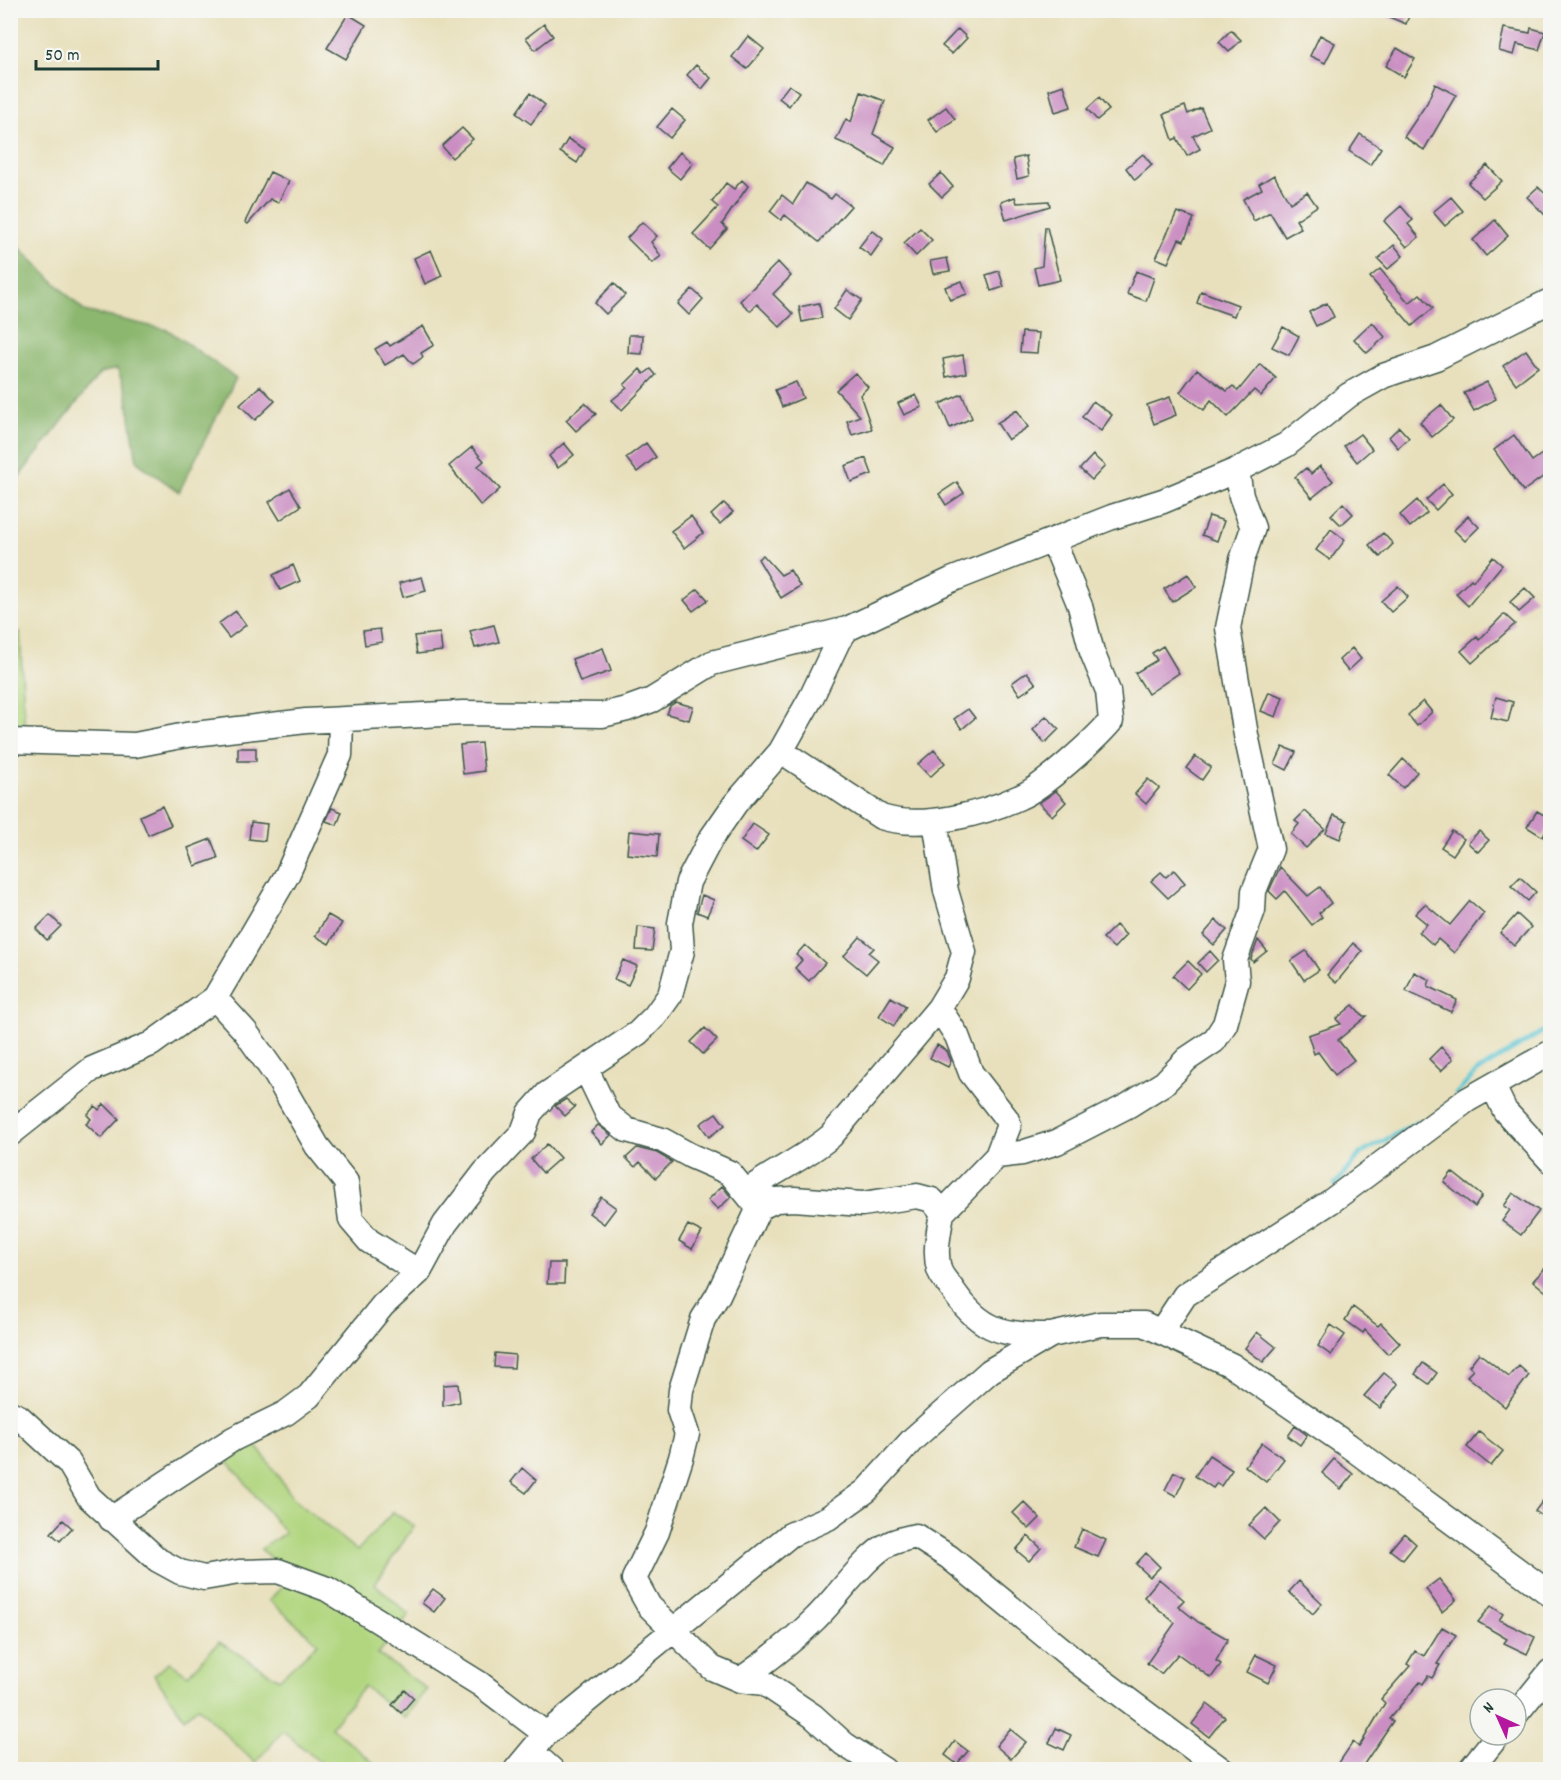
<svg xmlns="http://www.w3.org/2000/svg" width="1561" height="1780" font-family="Dekko,sans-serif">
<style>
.green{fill:#b1d67f;stroke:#688a5a;stroke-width:1.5}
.forest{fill:#8cb76e;stroke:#567a51;stroke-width:1.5}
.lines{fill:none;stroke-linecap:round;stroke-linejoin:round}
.stream{stroke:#5ac5d3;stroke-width:4.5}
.building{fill:#ca8ec2}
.minor-casing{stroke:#3d5548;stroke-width:27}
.minor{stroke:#fff;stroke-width:24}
</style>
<rect width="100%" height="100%" fill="#f6f6f2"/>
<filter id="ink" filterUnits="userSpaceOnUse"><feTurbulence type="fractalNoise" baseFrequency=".0167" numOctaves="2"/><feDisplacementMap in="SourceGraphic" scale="12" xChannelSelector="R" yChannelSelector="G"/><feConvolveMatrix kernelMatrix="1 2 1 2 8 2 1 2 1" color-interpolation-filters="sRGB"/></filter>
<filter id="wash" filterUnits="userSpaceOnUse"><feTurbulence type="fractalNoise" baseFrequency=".008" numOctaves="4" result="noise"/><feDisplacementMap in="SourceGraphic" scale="24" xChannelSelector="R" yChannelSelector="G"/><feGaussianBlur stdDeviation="1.35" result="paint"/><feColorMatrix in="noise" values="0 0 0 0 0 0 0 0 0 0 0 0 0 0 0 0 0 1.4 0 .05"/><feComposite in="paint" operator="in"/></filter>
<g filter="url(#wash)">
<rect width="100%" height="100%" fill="#e8e0bc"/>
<!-- green -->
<path class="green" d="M20,632L25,733L11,743V636Z
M243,1426L294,1499L357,1551L393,1512L414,1526L375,1584L409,1615L378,1654L427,1689L404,1718L364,1686L331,1727L381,1769H328L283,1731L255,1763L198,1707L184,1718L154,1675L169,1662L188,1675L219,1642L279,1679L318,1643L269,1600L291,1578L261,1549L285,1533L215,1445Z"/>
<!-- forest -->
<path class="forest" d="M10,238L84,311L168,330L236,378L179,492L137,462L126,391L117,369L100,373L11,487Z"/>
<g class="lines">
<!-- stream -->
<path class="stream" d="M1456,1094L1477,1072L1550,1027
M1335,1185L1360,1154L1418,1122"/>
</g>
<g id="blocks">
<!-- building -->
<path class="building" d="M1372,10H1411L1406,24Z
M348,14L366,25L346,59L327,48Z
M544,24L553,36L535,50L526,38Z
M1504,28L1530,33L1531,28L1545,32L1539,50L1517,44L1514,55L1499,51Z
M958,29L967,38L952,54L942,46Z
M1231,30L1241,40L1229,52L1219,42Z
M1320,35L1335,43L1325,63L1310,56Z
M748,36L764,49L747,69L732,57Z
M1397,48L1415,59L1404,77L1386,66Z
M696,65L711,78L702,89L687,75Z
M1435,84L1456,95L1424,150L1404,137L1427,103Z
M789,85L799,92L789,106L779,98Z
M1064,85L1071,107L1055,112L1049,90Z
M861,92L885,101L873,134L895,147L884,166L852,147L836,140L846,119L851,122Z
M530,93L545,105L531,124L516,113Z
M1099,98L1109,110L1097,120L1087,109Z
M1185,106L1188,114L1201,108L1210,128L1193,136L1200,149L1187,156L1177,138L1173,140L1164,114Z
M946,107L955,119L937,132L928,120Z
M672,109L685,120L670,138L657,127Z
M462,128L473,139L452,158L442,146Z
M1360,134L1381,148L1370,165L1349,151Z
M568,139L585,149L577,163L560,152Z
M680,152L693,163L680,179L667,168Z
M1143,154L1152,165L1135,180L1126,168Z
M1026,156L1029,176L1017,179L1013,159Z
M1487,165L1502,181L1483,198L1468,183Z
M270,172L289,181L278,203L270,199L248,224L245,222Z
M941,173L953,187L942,197L929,184Z
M1274,175L1290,203L1307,192L1317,206L1296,220L1301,228L1285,237L1270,212L1254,221L1243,199L1262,189L1259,184Z
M742,180L748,186L722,224L727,229L709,249L693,234L718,207L712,202L726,183L734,189Z
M806,183L831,199L835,194L851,206L819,242L785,215L781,220L770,211L782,195L793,204Z
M1538,187L1551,199V221L1527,197Z
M1015,197L1017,203L1049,201L1050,206L1006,220L1001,202Z
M1451,197L1463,211L1445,226L1433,212Z
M1401,206L1413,220L1408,224L1419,237L1407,247L1384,221Z
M1177,212L1194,218L1184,241L1179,239L1168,263L1156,258Z
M1495,220L1508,236L1486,256L1473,240Z
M642,222L657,236L651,242L661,256L652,263L627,238Z
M1045,227H1047L1060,280L1038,285L1034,268L1042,266Z
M920,228L932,240L916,256L904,243Z
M872,230L883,239L871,256L859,247Z
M1394,245L1403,256L1388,269L1378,259Z
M431,250L442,276L425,284L414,258Z
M947,258L950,271L933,274L930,261Z
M778,262L791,276L773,294L793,314L780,327L757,304L750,311L740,301Z
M1380,269L1409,303L1420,294L1433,308L1412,326L1370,277Z
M999,271L1004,287L991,291L986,275Z
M1136,271L1154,278L1146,301L1127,294Z
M962,281L967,294L950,300L945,287Z
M614,283L625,295L606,314L595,303Z
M692,289L703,299L689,315L678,304Z
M847,290L862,300L848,320L834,309Z
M1201,291L1238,305L1234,316L1197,303Z
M819,303L822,318L802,322L799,307Z
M1327,303L1334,317L1316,326L1309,312Z
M1372,322L1385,337L1367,353L1354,339Z
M423,326L434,345L421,353L423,357L413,364L404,354L385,365L375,349L387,342L390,346Z
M1283,327L1299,336L1289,355L1272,347Z
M1022,332L1039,333L1037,353L1020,352Z
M629,335H643L642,354L628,353Z
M1526,350L1538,367L1516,384L1503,366Z
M963,355L966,373L946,377L943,359Z
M1260,364L1276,378L1261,396L1254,390L1228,417L1211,400L1204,410L1180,392L1197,369L1227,391L1233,386L1238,391Z
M640,369L644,374L651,369L656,375L622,410L612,400L627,388L624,385Z
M855,373L868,387L860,395L872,429L852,435L847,421L860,416L836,390Z
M796,382L803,398L782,407L775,390Z
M1487,382L1496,399L1474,411L1464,393Z
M260,386L275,401L255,420L240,405Z
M962,394L972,418L950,428L940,404Z
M916,395L922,407L904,415L898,403Z
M1170,397L1176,415L1154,424L1147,405Z
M1093,401L1112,415L1101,431L1082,417Z
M585,403L596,414L576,431L566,420Z
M1441,405L1453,420L1432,437L1420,422Z
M1017,410L1028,427L1008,440L997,423Z
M1399,427L1409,438L1398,448L1389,437Z
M1360,434L1372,449L1357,462L1344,446Z
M1514,435L1532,461L1542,454L1551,465V471L1523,491L1494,450Z
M564,443L574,455L558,468L549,456Z
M646,443L656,457L637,472L626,458Z
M472,447L484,461L478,466L500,489L481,506L449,466Z
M1093,455L1105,466L1092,480L1080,469Z
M866,458L872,474L851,482L845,466Z
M1320,466L1333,481L1312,498L1295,477L1306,468L1311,474Z
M957,482L964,493L946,505L939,494Z
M1443,484L1452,494L1436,510L1426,500Z
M290,488L301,506L280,520L269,502Z
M1417,500L1427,513L1410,527L1400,515Z
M724,503L733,512L720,524L711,515Z
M1343,503L1353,514L1341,525L1331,515Z
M691,516L703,533L684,548L671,531Z
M1209,516L1224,521L1217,541L1202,535Z
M1468,516L1479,527L1465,541L1454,530Z
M1331,529L1345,540L1330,560L1316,550Z
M1383,533L1393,544L1380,557L1369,545Z
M763,555L781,575L790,570L800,586L781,598L758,559Z
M1493,557L1502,565L1468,606L1456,594L1471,579L1473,581Z
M293,565L300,581L280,590L273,575Z
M1188,574L1196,587L1172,602L1164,589Z
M422,577L426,591L403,597L399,583Z
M1398,586L1408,597L1391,612L1381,601Z
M1525,588L1535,598L1519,612L1510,602Z
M698,589L708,600L693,611L684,600Z
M236,611L246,625L229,638L218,624Z
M1504,614L1515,624L1472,663L1461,651L1477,637L1479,640Z
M494,625L499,642L475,648L470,631Z
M380,629L382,642L365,645L363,631Z
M440,633L442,651L417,654L414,636Z
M1163,646L1179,673L1148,694L1135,673L1157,660L1152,653Z
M603,648L611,671L580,682L572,659Z
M1352,648L1361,659L1348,671L1339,660Z
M1027,672L1036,684L1020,695L1012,683Z
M1269,692L1283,697L1276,717L1261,711Z
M1496,697L1513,702L1508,722L1491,718Z
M1423,701L1432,712L1417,726L1408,715Z
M676,702L693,707L689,720L667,714L670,706Z
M968,709L975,718L962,729L954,719Z
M1046,716L1059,729L1045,743L1033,730Z
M481,743L484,771L463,774L460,745Z
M1283,747L1296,752L1287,770L1275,764Z
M238,748H256V761H238Z
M934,750L945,763L930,777L918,764Z
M1195,756L1211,767L1202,780L1186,768Z
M1403,759L1417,772L1403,788L1389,775Z
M1148,779L1159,788L1146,804L1135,794Z
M1056,791L1066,802L1052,816L1039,803Z
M162,806L171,825L148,835L140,816Z
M332,808L342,812L337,825L326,821Z
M1305,811L1325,829L1306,848L1291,834L1299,824L1295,821Z
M1537,811L1551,819L1543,837L1527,827Z
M1334,815L1347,821L1340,839L1326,833Z
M251,822L267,824L265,841L249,839Z
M753,824L769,835L756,852L741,841Z
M629,831L659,834L657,857L627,854Z
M1452,831L1464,839L1453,855L1441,847Z
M1479,831L1489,840L1478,852L1468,843Z
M211,839L218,858L195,866L188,848Z
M1280,867L1308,896L1320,887L1331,903L1319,913L1322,917L1312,925L1285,891L1277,899L1269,891Z
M1174,870L1185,883L1168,898L1151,881L1161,872L1166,877Z
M1520,877L1536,892L1528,901L1511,886Z
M702,895L714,900L707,916L697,912Z
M1470,901L1484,913L1454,953L1438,939L1433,945L1419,932L1427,924L1415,914L1425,904L1450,925Z
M1517,914L1531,927L1514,946L1500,933Z
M50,915L61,926L47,940L36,929Z
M328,915L342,923L329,944L315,936Z
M1216,920L1227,930L1214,945L1203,935Z
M1116,925L1126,935L1114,948L1103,938Z
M638,927L655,929L652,951L636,950Z
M860,937L874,948L869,953L878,960L866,974L844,956Z
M1258,940L1267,951L1253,962L1251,959Z
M1353,943L1362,951L1336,983L1327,975Z
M805,945L825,963L809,981L795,968L802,960L796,955Z
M1210,951L1218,960L1206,972L1198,963Z
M1306,951L1319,970L1304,980L1291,961Z
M623,960L637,966L628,985L614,979Z
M1188,961L1201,974L1187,989L1173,976Z
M1414,972L1430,980L1428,986L1457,1000L1451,1012L1406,991Z
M891,997L906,1006L894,1026L879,1016Z
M1353,1005L1363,1016H1367L1338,1040L1354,1060L1335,1075L1318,1052L1314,1054L1308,1035L1341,1024L1336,1019Z
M705,1028L717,1040L703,1054L691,1042Z
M937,1045L947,1051L951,1061L948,1067L930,1058Z
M1441,1047L1453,1059L1441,1071L1429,1059Z
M566,1099L575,1107L565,1116L555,1106Z
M104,1104L119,1119L101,1138L86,1124L91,1119L87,1115L95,1106L99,1110Z
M716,1113L725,1125L709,1137L700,1124Z
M598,1125L611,1135L602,1144L591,1132Z
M547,1144L560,1158L543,1173L531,1159Z
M637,1148L657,1153L672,1162L656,1178L640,1162L635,1167L626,1158Z
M1452,1172L1482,1196L1475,1207L1444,1182Z
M722,1186L731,1197L718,1209L708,1200Z
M1513,1193L1539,1211L1521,1235L1502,1221L1510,1210L1504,1206Z
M601,1197L616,1208L604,1224L589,1213Z
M688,1225L702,1232L692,1249L679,1241Z
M1551,1262V1296L1533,1281Z
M549,1263H565L564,1284H547Z
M1353,1307L1378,1326L1381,1323L1400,1343L1388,1354L1365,1330L1363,1333L1345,1320Z
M1331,1325L1345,1335L1331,1355L1318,1346Z
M1257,1332L1276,1347L1263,1362L1245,1348Z
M495,1353L515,1355L514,1368L494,1367Z
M1479,1353L1509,1377L1519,1366L1529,1375L1505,1407L1467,1376L1473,1370L1469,1366Z
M1423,1363L1437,1373L1429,1384L1415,1374Z
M1384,1373L1398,1384L1380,1408L1364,1396Z
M458,1384L460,1402L443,1406V1385Z
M1295,1426L1307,1435L1300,1445L1288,1436Z
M1479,1432L1503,1451L1491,1466L1467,1447Z
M1262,1443L1284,1459L1266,1482L1245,1466Z
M1209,1455L1232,1470L1221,1486L1217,1483L1213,1488L1195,1476Z
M1334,1459L1353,1474L1341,1489L1322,1473Z
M522,1468L536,1480L526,1493L511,1482Z
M1174,1472L1185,1477L1176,1496L1165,1490Z
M1551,1490V1522L1535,1511Z
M1024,1502L1040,1518L1029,1529L1013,1513Z
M1266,1508L1280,1522L1264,1539L1249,1525Z
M63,1520L72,1528L60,1541L51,1533Z
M1082,1529L1106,1540L1098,1557L1074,1547Z
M1404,1533L1416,1544L1403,1560L1390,1550Z
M1028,1536L1041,1548L1029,1561L1016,1550Z
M1146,1553L1160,1567L1150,1577L1136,1564Z
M1159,1579L1184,1600L1178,1606L1198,1622L1228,1639L1216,1661L1221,1664L1211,1678L1178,1654L1161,1674L1147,1663L1175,1623L1144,1597Z
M1439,1579L1456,1600L1442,1612L1426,1589Z
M1299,1581L1322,1603L1313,1614L1289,1592Z
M433,1589L445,1598L434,1612L422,1603Z
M1491,1606L1503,1614L1499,1620L1535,1637L1527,1654L1504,1643L1507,1639L1478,1622Z
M1442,1627L1456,1635L1437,1664L1440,1665L1432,1678L1428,1676L1423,1684L1420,1682L1389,1719L1393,1721L1360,1770H1334L1353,1742L1359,1747L1385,1703L1381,1699L1410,1666L1407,1664L1415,1651L1424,1656Z
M1256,1655L1277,1665L1268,1683L1247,1672Z
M405,1690L414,1698L401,1713L392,1705Z
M1207,1704L1225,1717L1209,1737L1192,1724Z
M1056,1728L1071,1735L1064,1750L1049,1743Z
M1010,1729L1026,1742L1011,1759L996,1746Z
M955,1741L968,1751L957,1764L945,1755Z"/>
</g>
</g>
<g filter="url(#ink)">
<use href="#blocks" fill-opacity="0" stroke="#3d5548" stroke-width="1.5"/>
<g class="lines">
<defs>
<path id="minor" d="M10,741L135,745L186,735L306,721L463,713L602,715L627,709L652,700L712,663L847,629L951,580L1112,517L1163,501L1237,470L1286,445L1349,395L1383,376L1436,358L1550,301
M781,751L881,817C921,830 983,814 1020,797C1042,788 1095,740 1111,721L1108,691L1092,652L1080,606L1053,540
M215,998L245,1031L276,1075L317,1146L346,1182L351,1220L369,1241L419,1272
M939,1008L957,1036L971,1073L1006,1118L1009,1125L997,1156L942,1213
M586,1069L608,1115L627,1130L662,1140L691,1156L730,1173L756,1205
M1493,1086L1505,1111L1550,1160
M10,1134L92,1069L151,1044L215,998L287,875L340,755L341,720
M997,1156L1022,1153L1057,1142L1129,1105L1164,1083L1187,1059L1214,1041L1225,1024L1237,981L1235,960L1253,910L1254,891L1271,849L1246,735L1228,628L1242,560L1253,528L1241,496L1237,470
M747,1191C774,1171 805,1158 831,1136L939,1008L957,978L964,952L946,891L935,821
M1162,1330L1185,1295L1330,1202L1467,1100L1550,1053
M10,1413L19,1417L69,1463L89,1497L158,1560L180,1572L204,1578L239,1572L278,1571L327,1589L480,1684L546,1734
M111,1519L233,1439L286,1413L309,1396L383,1305L419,1272L445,1224L485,1172L523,1132L530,1113L547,1094L638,1033L655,1016L670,995L682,951L680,923L688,882L710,840L735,804L781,751L812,696L838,641L847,629
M740,1680C767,1661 792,1642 815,1619C836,1599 866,1555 889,1544C897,1540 907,1538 916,1536L949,1557L1076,1661L1222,1770
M1516,1714L1550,1672
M532,1752L552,1770
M516,1770L546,1734L790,1535L828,1518L866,1491L913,1439L990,1371L1051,1335L1100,1324H1144L1231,1365L1349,1446L1550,1594
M884,1770L844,1744L813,1716L764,1683L740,1680L712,1668L649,1606L634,1579L657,1532L681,1458L687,1434L679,1410L681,1390L703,1319L718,1295L759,1208L776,1200L794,1199L862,1204L917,1196L932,1200L942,1213C939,1232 934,1251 939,1269C941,1277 950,1285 954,1292C982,1332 1004,1335 1050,1335
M1470,1770L1498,1735"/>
</defs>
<!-- minor casing -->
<use href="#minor" class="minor-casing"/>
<!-- minor -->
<use href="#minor" class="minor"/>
</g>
</g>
<!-- margin -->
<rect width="1561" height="1780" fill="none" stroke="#f6f6f2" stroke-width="36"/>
<!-- north arrow -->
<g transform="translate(1498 1717) rotate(315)"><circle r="28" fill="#f6f6f2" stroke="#a0aca6" stroke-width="1.5"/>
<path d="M0-4.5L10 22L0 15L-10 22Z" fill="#b5179e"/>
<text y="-9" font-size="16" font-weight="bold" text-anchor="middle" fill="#1f3d34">N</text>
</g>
<!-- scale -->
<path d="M36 60v9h122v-9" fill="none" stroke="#1f3d34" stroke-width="3"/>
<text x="45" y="60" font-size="18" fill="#1f3d34" stroke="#f6f6f2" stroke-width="4.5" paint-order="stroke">50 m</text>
</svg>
